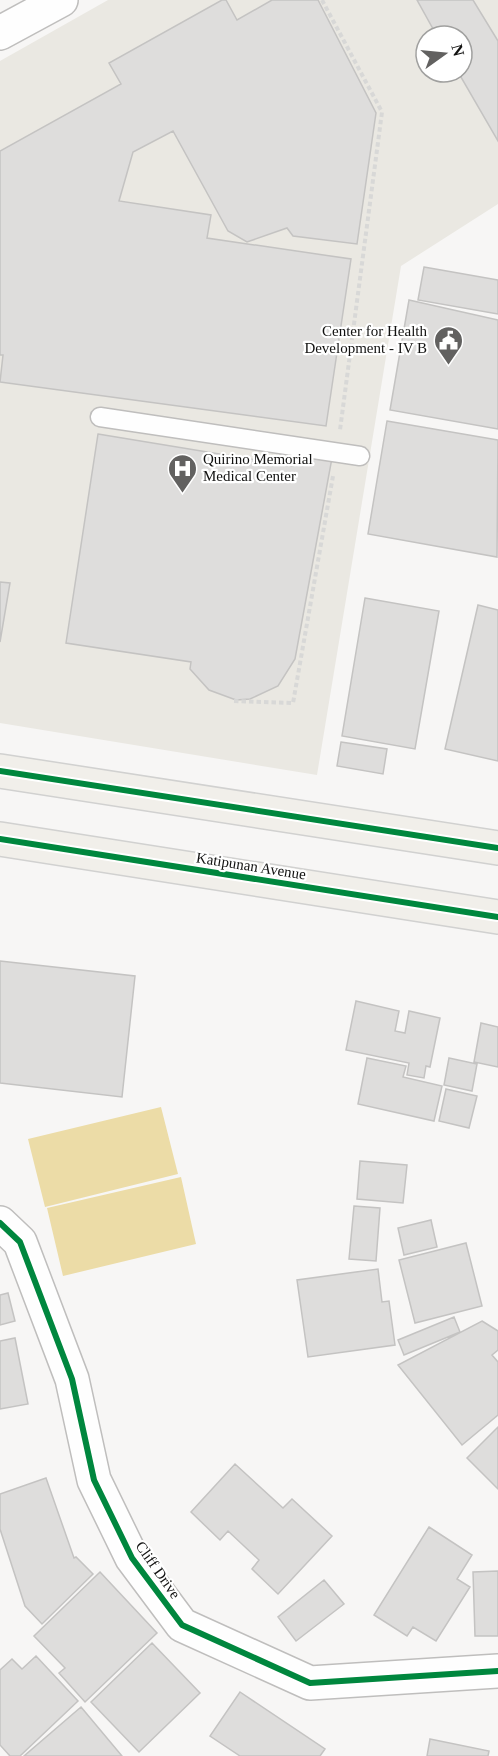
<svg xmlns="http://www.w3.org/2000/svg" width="498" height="1756" font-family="'Times New Roman',serif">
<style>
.built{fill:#eae8e2;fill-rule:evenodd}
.green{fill:#ecdca7}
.building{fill:#dedddc;stroke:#c4c3c2;stroke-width:1.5}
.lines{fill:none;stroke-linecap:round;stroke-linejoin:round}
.service-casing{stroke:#bfbebd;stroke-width:21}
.minor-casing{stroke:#bfbebd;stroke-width:36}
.tertiary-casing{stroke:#bfbebd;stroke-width:36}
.primary-casing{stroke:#d1d1d0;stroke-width:36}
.path{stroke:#d8d8d7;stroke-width:4;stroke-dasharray:4.5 3;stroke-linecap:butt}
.service{stroke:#fefefe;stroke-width:18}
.minor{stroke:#fefefe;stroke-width:33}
.tertiary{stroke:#fefefe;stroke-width:33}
.primary{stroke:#f1efea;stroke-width:33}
.cycleway-casing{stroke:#fff;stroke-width:10}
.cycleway{stroke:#00873e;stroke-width:6}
.labels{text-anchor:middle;stroke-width:4.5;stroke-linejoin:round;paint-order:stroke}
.poi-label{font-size:15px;fill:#111110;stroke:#fff;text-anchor:end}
.street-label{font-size:15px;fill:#111110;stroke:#fff}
</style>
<rect width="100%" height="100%" fill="#f7f6f5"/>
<!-- built -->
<path class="built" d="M108,0H498V204L401,266L317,775L0,723V61ZM426,36H462V72H426Z"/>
<!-- green -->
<path class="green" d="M161,1107L178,1174L45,1207L28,1139Z
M181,1177L196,1244L63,1276L47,1208Z"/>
<!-- building -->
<path class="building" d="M222,0H226L237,20L272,0H318L376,113L357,244L293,236L287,228L247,242L228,231L173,131L133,152L119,201L211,215L207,238L351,259L326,426L0,382L3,355H0V151L121,84L109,63Z
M417,0H473L498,41V141L458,72H462V36H437Z
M424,267L498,280V314L418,300Z
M409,300L498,320V429L390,410Z
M387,421L498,440L497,557L368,534Z
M98,434L293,466L295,453L332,458L295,659L278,686L250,699L236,700L209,690L190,669L191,662L66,643Z
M0,582L10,583L0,642Z
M365,598L439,611L415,749L342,736Z
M478,605L498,610V761L445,749Z
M341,742L387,749L383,774L337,766Z
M0,961L135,976L122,1097L0,1083Z
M356,1001L399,1011L395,1031L405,1033L409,1011L440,1018L430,1067L426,1066L424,1078L407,1075L409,1063L346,1050Z
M481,1023L498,1027V1067L474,1062Z
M367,1058L406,1066L403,1077L442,1086L434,1121L358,1104Z
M449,1058L477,1064L472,1091L444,1085Z
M446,1089L477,1096L469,1128L439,1121Z
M360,1161L407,1165L403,1203L357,1199Z
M354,1206L380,1208L376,1261L349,1259Z
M431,1220L437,1247L404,1255L398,1228Z
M466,1243L482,1306L415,1323L399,1260Z
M378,1269L382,1302L389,1301L395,1345L308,1357L297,1280Z
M8,1293L15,1321L0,1325V1295Z
M454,1317L460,1332L404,1355L398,1340Z
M482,1321L498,1331V1350L492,1355L498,1362V1415L462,1445L398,1365Z
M15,1338L28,1404L0,1409V1341Z
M498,1427V1489L467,1458Z
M235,1464L283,1508L292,1499L332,1536L278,1594L252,1569L259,1560L228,1531L220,1540L191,1512Z
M46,1478L74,1558L76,1557L93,1574L42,1624L25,1606L0,1529V1494Z
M429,1527L472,1555L457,1579L470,1587L436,1641L413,1627L407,1636L374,1615Z
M498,1571V1636H475L473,1572Z
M100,1572L157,1633L85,1702L59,1673L65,1668L34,1636Z
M324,1580L344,1604L296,1641L278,1617Z
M152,1643L200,1693L139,1752L91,1702Z
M36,1656L78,1701L20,1756H10L0,1745V1670L12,1659L22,1669Z
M240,1692L325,1749L320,1756H240L210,1736Z
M81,1707L122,1756H24Z
M430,1739L489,1751L488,1756H427Z"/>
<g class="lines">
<defs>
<path id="service" d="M100,417L360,456"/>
<path id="minor" d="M0,1223L20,1242L72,1379L94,1480L132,1558L182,1625L310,1683L498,1671"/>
<path id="tertiary" d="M0,33L61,0"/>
<path id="primary" d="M0,771L498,848
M0,839L498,917"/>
</defs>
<!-- service casing -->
<use href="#service" class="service-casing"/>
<!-- minor casing -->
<use href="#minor" class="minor-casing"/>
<!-- tertiary casing -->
<use href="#tertiary" class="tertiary-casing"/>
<!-- primary casing -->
<use href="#primary" class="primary-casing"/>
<!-- path -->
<path class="path" d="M322,0L382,112L340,430
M234,701L293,703L333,476"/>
<!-- service -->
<use href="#service" class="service"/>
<!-- minor -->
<use href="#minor" class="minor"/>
<!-- tertiary -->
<use href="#tertiary" class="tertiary"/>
<!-- primary -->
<use href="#primary" class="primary"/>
<defs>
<path id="cycleway" d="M0,771L498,848
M0,839L498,917
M0,1223L20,1242L72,1379L94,1480L132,1558L182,1625L310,1683L498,1671"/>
</defs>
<!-- cycleway casing -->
<use href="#cycleway" class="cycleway-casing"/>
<!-- cycleway -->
<use href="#cycleway" class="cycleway"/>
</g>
<!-- icons -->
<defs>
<symbol id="civic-pin" viewBox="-11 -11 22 30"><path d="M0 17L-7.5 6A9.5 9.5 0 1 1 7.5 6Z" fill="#626160" stroke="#fff"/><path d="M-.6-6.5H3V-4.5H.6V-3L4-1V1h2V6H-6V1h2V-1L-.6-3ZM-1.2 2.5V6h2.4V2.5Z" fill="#fff"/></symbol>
<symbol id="hospital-pin" viewBox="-11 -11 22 30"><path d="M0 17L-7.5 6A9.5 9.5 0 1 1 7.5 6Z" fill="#626160" stroke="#fff"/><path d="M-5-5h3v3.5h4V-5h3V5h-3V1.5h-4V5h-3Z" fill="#fff"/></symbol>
</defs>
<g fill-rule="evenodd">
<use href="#civic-pin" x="432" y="324" width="33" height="45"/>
<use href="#hospital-pin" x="166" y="452" width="33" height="45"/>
</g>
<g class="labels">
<!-- poi labels -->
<g class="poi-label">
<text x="427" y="336">Center for Health<tspan x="427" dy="17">Development - IV B</tspan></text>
<text x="203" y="464" text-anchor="start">Quirino Memorial<tspan x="203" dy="17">Medical Center</tspan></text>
</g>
<!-- street labels -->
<g class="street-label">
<text transform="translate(251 866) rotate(9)" y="5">Katipunan Avenue</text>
<text transform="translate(158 1570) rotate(55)" y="5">Cliff Drive</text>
</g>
</g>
<!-- north arrow -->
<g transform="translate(444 54) rotate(75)"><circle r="28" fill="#ffffff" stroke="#a0a09f" stroke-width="1.5"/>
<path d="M0-4.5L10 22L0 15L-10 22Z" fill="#626160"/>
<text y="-9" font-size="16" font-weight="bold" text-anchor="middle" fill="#111110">N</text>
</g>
</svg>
